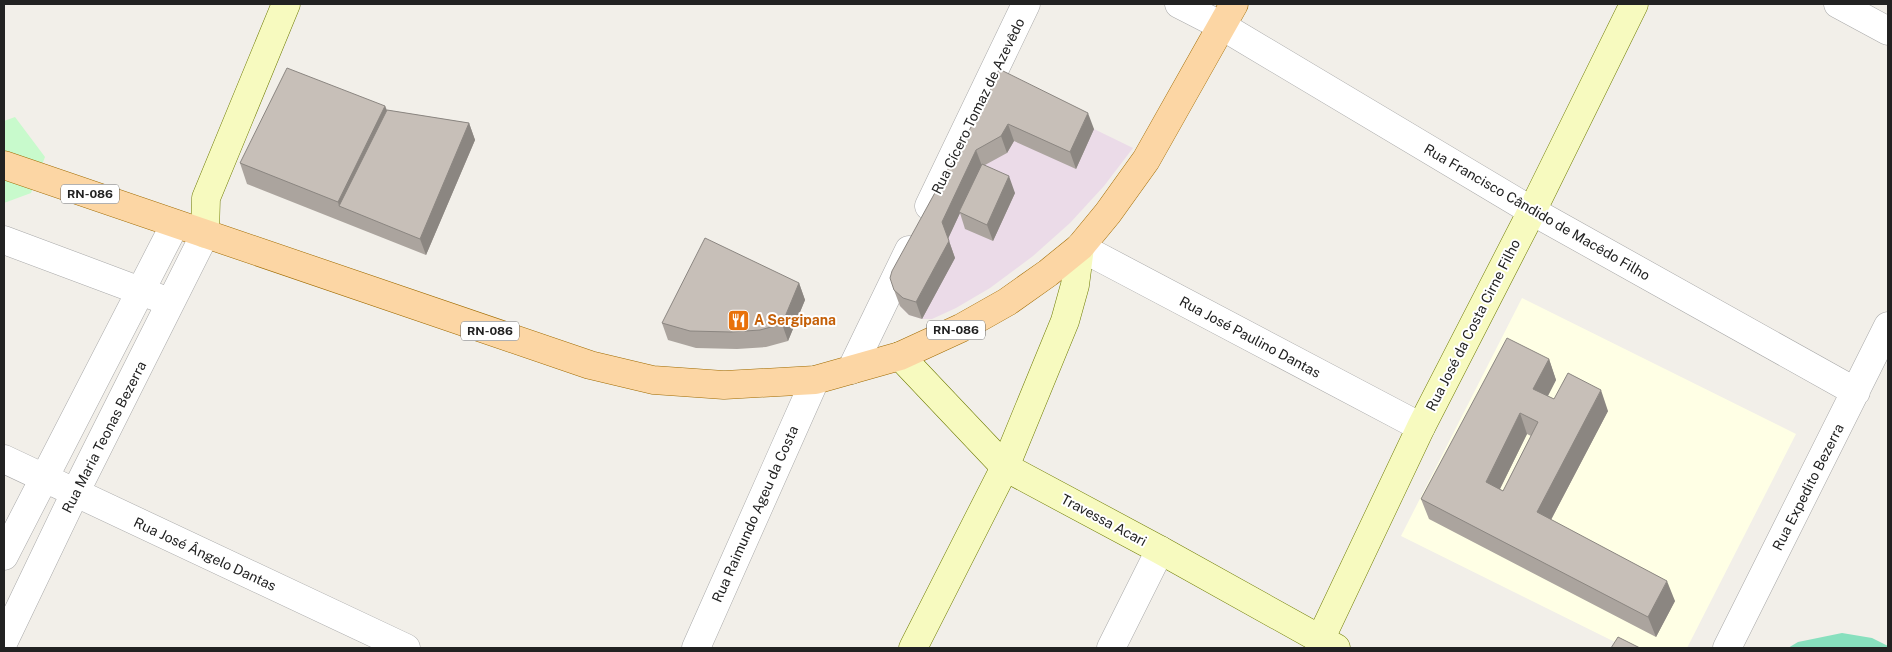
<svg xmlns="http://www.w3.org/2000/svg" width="1892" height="652" font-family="'Public Sans',sans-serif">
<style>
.industrial{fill:#ebdbe8}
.education{fill:#ffffe5}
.park{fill:#c8facc}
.pitch{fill:#88e0be}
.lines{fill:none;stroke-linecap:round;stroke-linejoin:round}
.street-casing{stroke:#a9a9a9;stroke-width:29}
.secondary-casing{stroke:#707d05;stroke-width:29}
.primary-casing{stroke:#a06b00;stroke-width:29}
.street{stroke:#fff;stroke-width:28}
.secondary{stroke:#f7fabf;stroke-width:28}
.primary{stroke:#fcd6a4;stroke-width:28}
.wall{fill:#aba49e;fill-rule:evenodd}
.shaded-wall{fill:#8b8681}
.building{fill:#c7bfb8;stroke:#8b8681;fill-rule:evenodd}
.labels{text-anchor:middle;stroke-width:4;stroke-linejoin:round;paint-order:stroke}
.shield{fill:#fff;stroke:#646464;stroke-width:1}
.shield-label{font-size:12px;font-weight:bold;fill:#222}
.street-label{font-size:14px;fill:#222;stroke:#fff}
.food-label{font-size:14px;font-weight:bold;fill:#c56008;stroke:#fff;text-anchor:start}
</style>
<rect width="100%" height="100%" fill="#f2efe9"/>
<!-- industrial -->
<path class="industrial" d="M994,113L1094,129L1133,148L1104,186L1070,223L1033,256L990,288L956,308L932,319H922L909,315L900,306L897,295Z"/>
<!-- education -->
<path class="education" d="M1522,298L1796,434L1687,648H1627L1401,536Z"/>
<!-- park -->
<path class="park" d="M15,117L45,157L31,193L4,203V121Z"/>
<!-- pitch -->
<path class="pitch" d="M1842,633L1872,638L1888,646V648H1788L1798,642Z"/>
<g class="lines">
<defs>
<path id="street" d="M1179,4L1222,26L1532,211L1856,392
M1838,4L1888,31
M929,206L1026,4
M4,240L159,298
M1080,247L1421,427
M851,370L909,250
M4,459L406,648
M4,556L175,224
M4,641L75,493L205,234
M696,648L815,380
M1111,648L1160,550
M1727,648L1888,326"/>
<path id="secondary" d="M205,234L206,198L286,4
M900,356L1005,467L1160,550L1336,648
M1320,640L1421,427L1532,211L1634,4
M913,648L1005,467L1065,321L1075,285L1080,247"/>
<path id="primary" d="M4,165L590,365L653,380L724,385L815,380L900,356L961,328L1007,302L1048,273L1080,247L1108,213L1146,160L1234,4"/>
</defs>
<!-- street casing -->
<use href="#street" class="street-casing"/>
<!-- secondary casing -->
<use href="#secondary" class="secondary-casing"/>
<!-- primary casing -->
<use href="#primary" class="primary-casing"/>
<!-- street -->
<use href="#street" class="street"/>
<!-- secondary -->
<use href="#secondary" class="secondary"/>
<!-- primary -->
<use href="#primary" class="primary"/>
</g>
<!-- wall -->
<path class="wall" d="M988,96L1094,129L1076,169L1014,141L1007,153L985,165L1015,193L993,241L965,229L960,213L948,238L955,258L922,319L909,315L900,306L894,290Z
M385,106L387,110L469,123L475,140L426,255L247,184L240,163Z
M799,283L805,300L788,341L766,347L737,349L696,348L668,340L662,323Z
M1549,359L1556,380L1548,396L1554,399L1608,411L1551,520L1675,601L1656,637L1429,519L1421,499ZM1527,434L1531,436L1503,491L1500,489Z"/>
<!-- shaded-wall -->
<path class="shaded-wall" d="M385,106L393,127L339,206L338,202Z
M1088,113L1094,129L1076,169L1070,152Z
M469,123L475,140L426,255L420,239Z
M1008,124L1014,141L1007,153L1001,136Z
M976,150L982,166L959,212L960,213L948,239L942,222Z
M1009,176L1015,193L993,241L987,225Z
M949,241L955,258L922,319L916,302Z
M799,283L805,300L788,341L782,324Z
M1549,359L1556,380L1541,409L1533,389Z
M1601,390L1608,411L1544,533L1537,512Z
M1520,413L1527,434L1493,503L1486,482Z
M1667,581L1675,601L1656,637L1648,617Z"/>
<!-- building -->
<path class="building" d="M287,68L385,106L338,202L240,163Z
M999,69L1088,113L1070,152L1008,124L1001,136L976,150L942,222L949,241L916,302L903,298L894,290L890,278L892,271L988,96Z
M387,110L469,123L420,239L339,206Z
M982,164L1009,176L987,225L959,212Z
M705,238L799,283L782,324L760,330L731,332L690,331L662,323Z
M1507,338L1549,359L1533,389L1554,399L1568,373L1601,390L1537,512L1667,581L1648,617L1421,499ZM1520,413L1538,422L1503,491L1486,482Z
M1618,637L1640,648H1611Z"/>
<!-- icons -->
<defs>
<symbol id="restaurant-square" viewBox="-11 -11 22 22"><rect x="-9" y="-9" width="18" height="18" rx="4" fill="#e8710a" stroke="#fff"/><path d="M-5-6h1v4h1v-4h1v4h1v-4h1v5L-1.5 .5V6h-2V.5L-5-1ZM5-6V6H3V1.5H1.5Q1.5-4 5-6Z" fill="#fff"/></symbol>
</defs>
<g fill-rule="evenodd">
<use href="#restaurant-square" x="726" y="308" width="25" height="25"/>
</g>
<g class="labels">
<!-- shield labels -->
<g class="shield">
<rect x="61" y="184.5" width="58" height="19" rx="4"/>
<rect x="927" y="320.5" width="58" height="19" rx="4"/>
<rect x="461" y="321.5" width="58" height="19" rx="4"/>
</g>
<g class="shield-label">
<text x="90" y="198">RN-086</text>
<text x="956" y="334">RN-086</text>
<text x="490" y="335">RN-086</text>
</g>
<!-- street labels -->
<g class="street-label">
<text transform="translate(978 106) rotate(-64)" y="5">Rua Cícero Tomaz de Azevêdo</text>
<text transform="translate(1537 212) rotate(30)" y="5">Rua Francisco Cândido de Macêdo Filho</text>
<text transform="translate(1473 325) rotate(-63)" y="5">Rua José da Costa Cirne Filho</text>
<text transform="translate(1250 337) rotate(28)" y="5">Rua José Paulino Dantas</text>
<text transform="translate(104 437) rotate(-63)" y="5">Rua Maria Teonas Bezerra</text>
<text transform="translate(1808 487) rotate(-63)" y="5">Rua Expedito Bezerra</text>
<text transform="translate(755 514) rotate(-66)" y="5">Rua Raimundo Ageu da Costa</text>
<text transform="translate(1104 520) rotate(28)" y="5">Travessa Acari</text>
<text transform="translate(205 554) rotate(25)" y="5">Rua José Ângelo Dantas</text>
</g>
<!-- food labels -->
<g class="food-label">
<text x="754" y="325">A Sergipana</text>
</g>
</g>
<!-- border -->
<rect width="1892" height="652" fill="none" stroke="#222222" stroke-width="10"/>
</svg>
